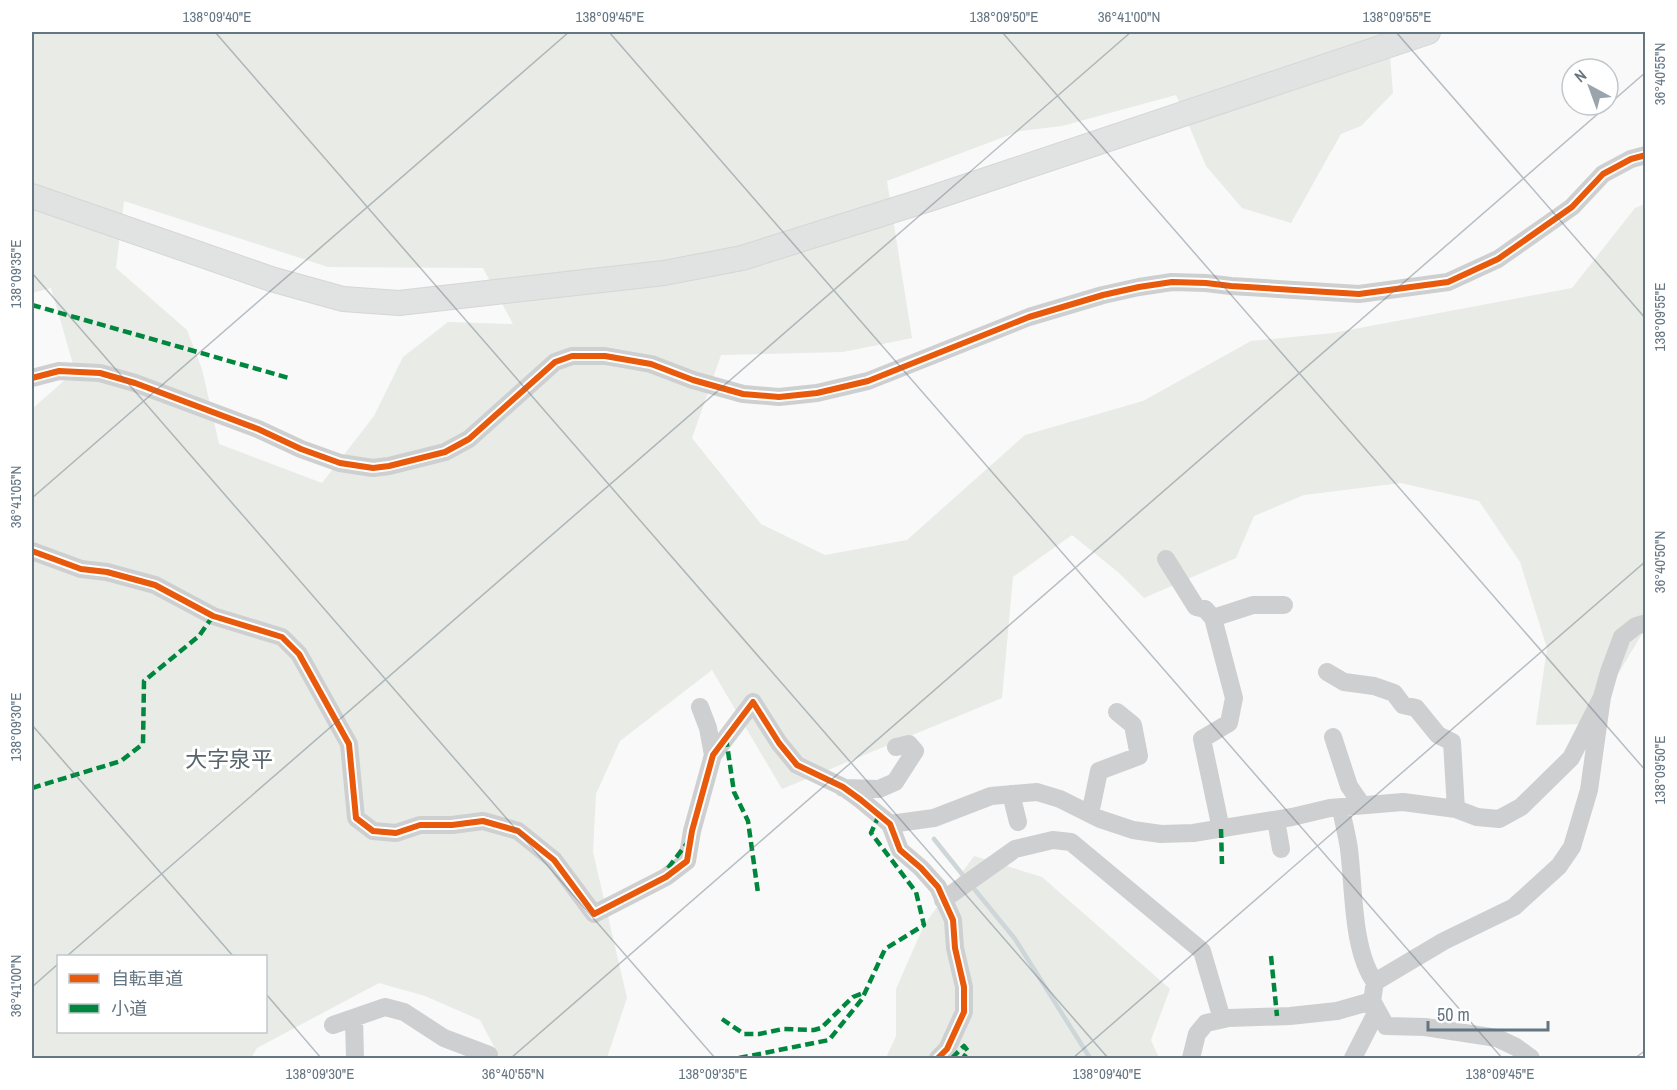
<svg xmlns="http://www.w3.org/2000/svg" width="1677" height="1090" font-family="'Archivo Narrow','Noto Sans JP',sans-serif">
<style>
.green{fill:#e8ebe6;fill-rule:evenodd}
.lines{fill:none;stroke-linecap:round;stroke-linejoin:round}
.stream{stroke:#ced6d9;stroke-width:4.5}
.secondary-casing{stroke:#d5d6d7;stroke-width:26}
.street{stroke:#cecfd0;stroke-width:18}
.secondary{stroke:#e1e2e2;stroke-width:24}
.quiet{stroke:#00873e;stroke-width:4.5;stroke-dasharray:9 4.5;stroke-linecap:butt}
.cycleway-casing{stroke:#fff;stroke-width:10}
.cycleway{stroke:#e8590c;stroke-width:6}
.ticks{fill:none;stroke:#657683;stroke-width:1.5;stroke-opacity:0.45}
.labels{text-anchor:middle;stroke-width:6;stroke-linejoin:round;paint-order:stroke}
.quarter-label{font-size:22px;fill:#57646e;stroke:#fff}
.neatline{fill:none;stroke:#657683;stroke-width:2}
.ticks-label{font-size:15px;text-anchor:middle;fill:#657683}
</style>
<rect width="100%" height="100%" fill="#f9f9f9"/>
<!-- green -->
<path class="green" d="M32,32H1388L1393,93L1361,126L1341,134L1291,223L1242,208L1206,166L1176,95L1062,126L1020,131L887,181L912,338L843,352L721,355L692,438L761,524L825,555L907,540L1025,435L1143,401L1251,341L1333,333L1572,288L1635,208L1645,204V629L1588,724L1536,725L1547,648L1520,562L1479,501L1401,483L1304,495L1254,516L1236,558L1144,598L1119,573L1072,535L1013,577L1002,698L782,789L712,670L620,741L596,794L593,852L627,998L607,1058H500L480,1020L425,996L379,983L257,1048L251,1058H32V409L75,371L51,288L32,293ZM124,201L328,267L483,268L513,324L448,322L403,357L374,416L322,483L219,444L202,369L187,330L116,268ZM58,956H266V1032H58Z
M974,856L1042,877L1170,989L1151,1040L1159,1058H886L896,1036V989L924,925Z"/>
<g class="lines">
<!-- stream -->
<path class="stream" d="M934,839L966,879
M971,885L1015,939L1090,1058"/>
<defs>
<path id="secondary" d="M32,196L271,279L343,299L399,303L664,273L742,258L929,199L1428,32"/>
</defs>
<!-- secondary casing -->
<use href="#secondary" class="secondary-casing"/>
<!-- street -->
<path class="street" d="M32,378L59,371L100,373L135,383L258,429L301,449L340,463L373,468L389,466L445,452L469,439L555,362L572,356H605L651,364L693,380L743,394L779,397L817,393L868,381L1029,317L1103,295L1139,287L1172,282L1206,283L1231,286L1359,294L1448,282L1498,259L1572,207L1603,174L1631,159L1646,155
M32,551L81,569L107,572L155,585L213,616L282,637L299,654L349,744L356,818L373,831L396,833L420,825H452L483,821L518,831L554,860L594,914L666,877L687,861L692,831L713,755L753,702L779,743L797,765L843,787L861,800L890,824L900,850L921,868L938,887L953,920L955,948L964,987V1012L947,1049L938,1058
M1166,559L1196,607L1205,609L1213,618
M1327,672L1344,682L1374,686L1394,693L1403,705L1416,708L1438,735L1452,742L1456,809
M700,707L708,728L713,755
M1333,737L1349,786L1362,805
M843,788L879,789L895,782L915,751L909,744L896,747
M1011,794L1018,822
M1341,808C1343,821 1347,835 1349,849C1354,888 1352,951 1375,982
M1090,814L1099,771L1139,756L1133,725L1117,712
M1276,820L1281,849
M890,824L934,818L991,796L1037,792L1060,799L1100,819L1133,830L1161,834L1193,833L1292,817L1330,808L1403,802L1456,809L1477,817L1499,819L1521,807L1571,758L1602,697
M1221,829L1202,739L1229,723L1234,698L1213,618L1253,605H1284
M943,900L1015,849L1053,840L1071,842L1202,951L1222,1019
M1372,1001L1386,1026L1425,1027L1497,1038L1516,1047L1531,1058
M354,1018L355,1058
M333,1025L385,1007L404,1012L444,1038L489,1055
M1191,1058L1197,1034L1206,1023L1229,1018L1290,1016L1337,1011L1372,1001L1375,982L1444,941L1514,907L1559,866L1572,847L1589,790L1602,697L1609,672L1622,637L1636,626L1646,623
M1353,1058L1377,1011"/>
<!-- secondary -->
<use href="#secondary" class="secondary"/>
<!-- quiet -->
<path class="quiet" d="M32,305L289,378
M726,738L734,792L748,821L758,893
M32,788L121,761L143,744L144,681L199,636L213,616
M1221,829L1222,864
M668,868L688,842
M1271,956L1277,1016
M722,1019L744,1034H759L783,1029L814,1030L821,1028L853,997L866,992
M739,1058L829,1040L862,999L885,949L924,925L916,892L871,833L879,815
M952,1058L964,1046L968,1051L963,1058"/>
<defs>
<path id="cycleway" d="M32,378L59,371L100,373L135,383L258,429L301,449L340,463L373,468L389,466L445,452L469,439L555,362L572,356H605L651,364L693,380L743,394L779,397L817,393L868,381L1029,317L1103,295L1139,287L1172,282L1206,283L1231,286L1359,294L1448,282L1498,259L1572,207L1603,174L1631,159L1646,155
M32,551L81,569L107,572L155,585L213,616L282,637L299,654L349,744L356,818L373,831L396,833L420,825H452L483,821L518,831L554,860L594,914L666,877L687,861L692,831L713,755L753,702L779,743L797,765L843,787L861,800L890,824L900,850L921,868L938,887L953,920L955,948L964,987V1012L947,1049L938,1058"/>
</defs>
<!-- cycleway casing -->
<use href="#cycleway" class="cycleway-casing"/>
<!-- cycleway -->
<use href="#cycleway" class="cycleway"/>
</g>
<!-- ticks -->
<path class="ticks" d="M215,32L1108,1058M609,32L1502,1058M1002,32L1646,771M1396,32L1646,319M32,273L715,1058M32,498L569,32M32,725L233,956M67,956L1131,32M32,987L58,964M266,994L321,1058M511,1058L1646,72M1073,1058L1646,561M1635,1058L1646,1050"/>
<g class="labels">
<!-- quarter labels -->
<g class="quarter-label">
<text x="229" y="767">大字泉平</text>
</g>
</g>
<!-- border -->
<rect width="1677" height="1090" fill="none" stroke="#ffffff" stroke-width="66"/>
<!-- legend -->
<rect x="57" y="955" width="210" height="78" fill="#ffffff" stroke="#c1c8cd" stroke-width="1.5"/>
<rect x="69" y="974" width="30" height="9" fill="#e8590c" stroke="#c1c8cd" stroke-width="1.5"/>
<text x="111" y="985" font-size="18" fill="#657683">自転車道</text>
<rect x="69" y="1004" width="30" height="9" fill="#00873e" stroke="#c1c8cd" stroke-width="1.5"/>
<text x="111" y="1015" font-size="18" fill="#657683">小道</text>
<!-- north arrow -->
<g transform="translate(1590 87) rotate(319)"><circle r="28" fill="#ffffff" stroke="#c1c8cd" stroke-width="1.5"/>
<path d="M0-4.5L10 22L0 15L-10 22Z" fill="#99a4ac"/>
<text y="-9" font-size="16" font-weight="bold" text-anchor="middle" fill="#657683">N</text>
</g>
<!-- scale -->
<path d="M1428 1021v9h120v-9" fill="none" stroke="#657683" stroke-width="3"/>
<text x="1437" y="1021" font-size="18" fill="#657683" stroke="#ffffff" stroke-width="4.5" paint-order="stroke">50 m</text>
<rect x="33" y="33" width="1611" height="1024" class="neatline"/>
<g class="ticks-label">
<text x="217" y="22">138°09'40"E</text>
<text x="610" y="22">138°09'45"E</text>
<text x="1004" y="22">138°09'50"E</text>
<text x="1129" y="22">36°41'00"N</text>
<text x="1397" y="22">138°09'55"E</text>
<text transform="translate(1660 74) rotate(-90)" y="5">36°40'55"N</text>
<text transform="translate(16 274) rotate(-90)" y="5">138°09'35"E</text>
<text transform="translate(1660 317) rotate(-90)" y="5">138°09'55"E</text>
<text transform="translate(16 497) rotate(-90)" y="5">36°41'05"N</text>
<text transform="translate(1660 562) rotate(-90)" y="5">36°40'50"N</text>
<text transform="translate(16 727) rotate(-90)" y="5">138°09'30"E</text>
<text transform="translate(1660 770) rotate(-90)" y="5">138°09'50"E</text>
<text transform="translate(16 986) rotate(-90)" y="5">36°41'00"N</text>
<text x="320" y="1079">138°09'30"E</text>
<text x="513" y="1079">36°40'55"N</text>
<text x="713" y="1079">138°09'35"E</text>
<text x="1107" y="1079">138°09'40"E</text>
<text x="1500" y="1079">138°09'45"E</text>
</g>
</svg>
